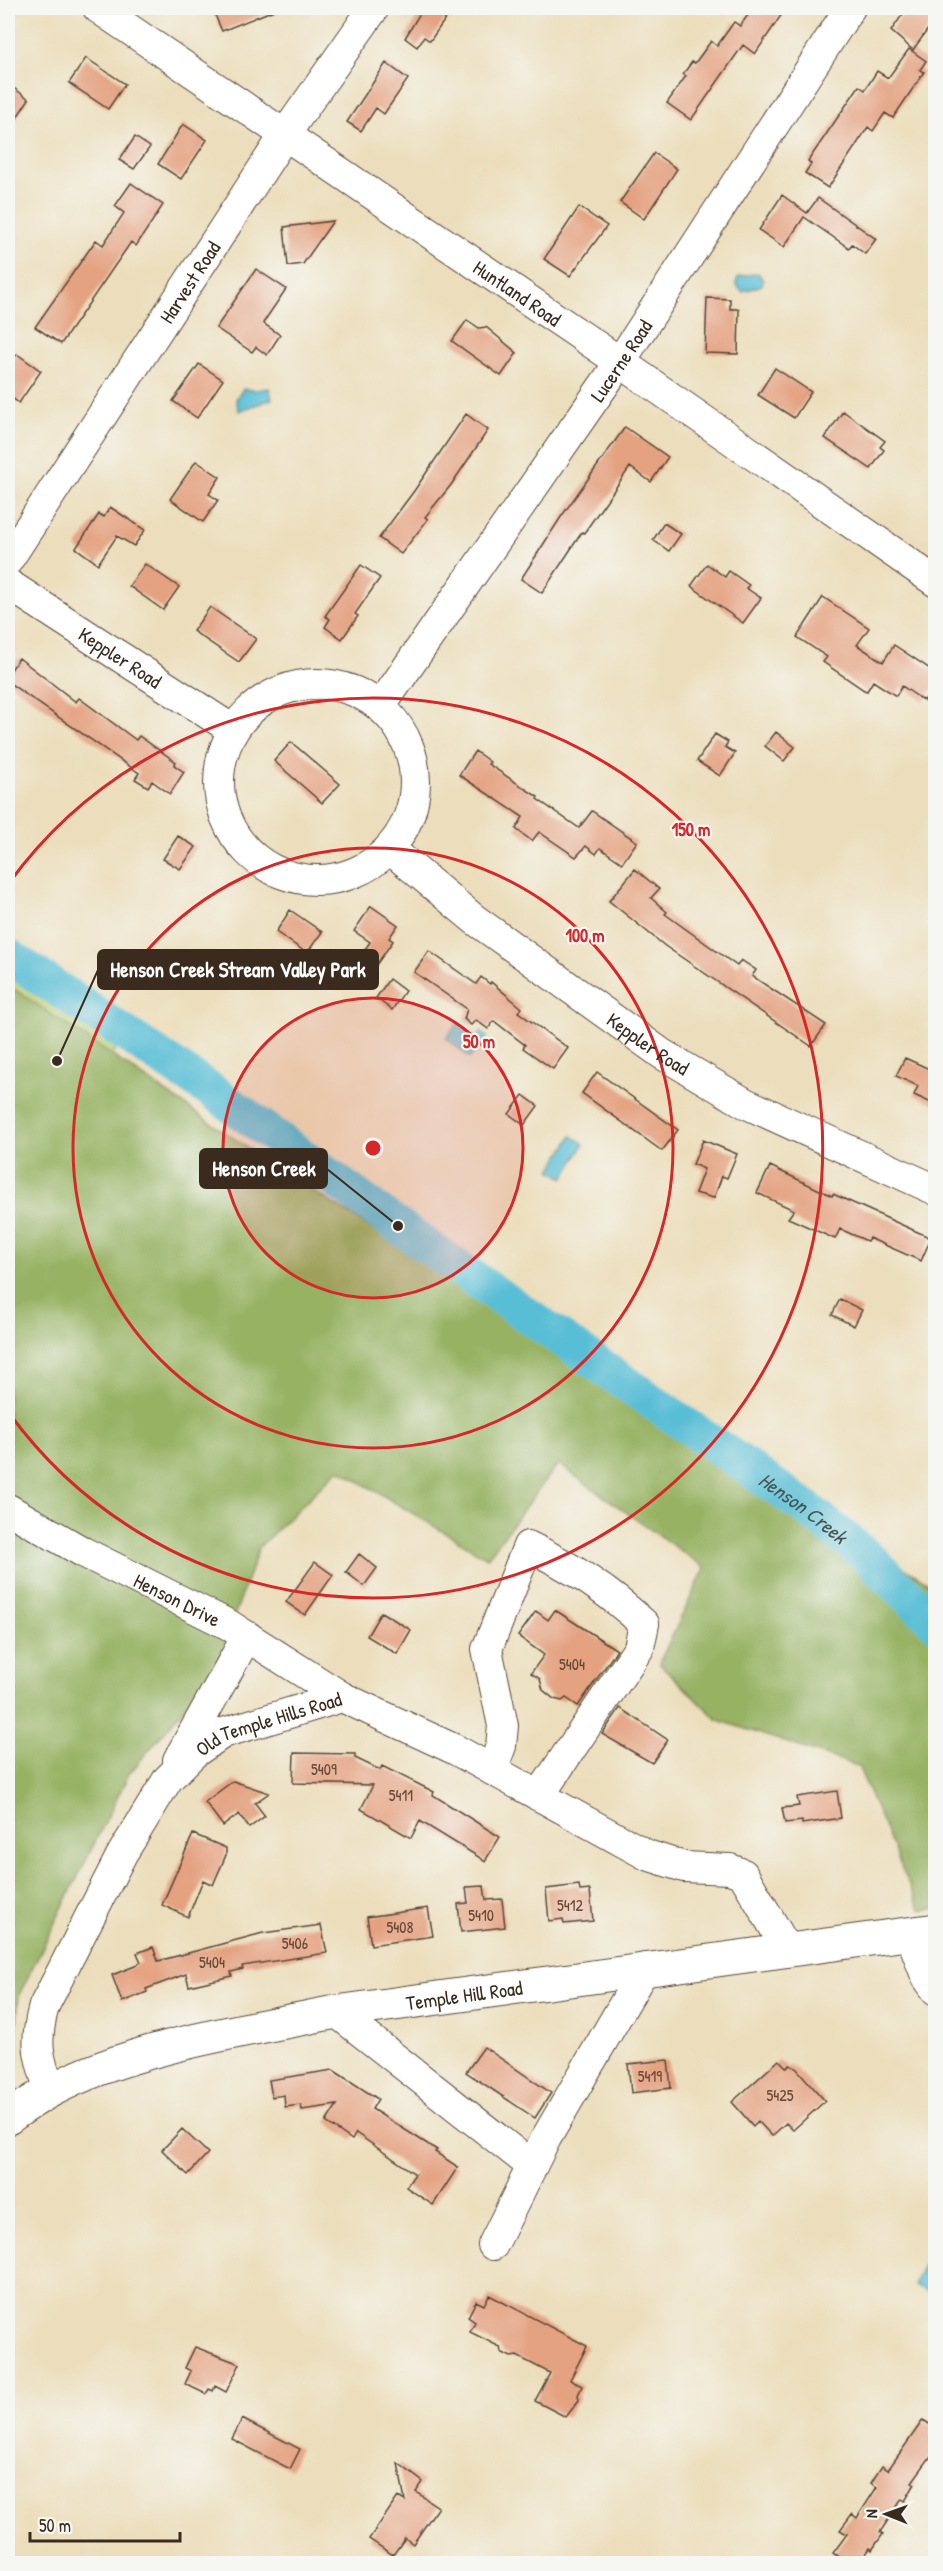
<svg xmlns="http://www.w3.org/2000/svg" width="943" height="2571" font-family="'Patrick Hand',sans-serif">
<style>
.green{fill:#bfcf71;stroke:#7d7c48;stroke-width:1.5}
.forest{fill:#97b263;stroke:#696e40;stroke-width:1.5}
.water{fill:#58bed5;stroke:#4a747a;stroke-width:1.5}
.lines{fill:none;stroke-linecap:round;stroke-linejoin:round}
.river{stroke:#58bed5;stroke-width:36}
.building{fill:#e4a281}
.minor-casing{stroke:#564536;stroke-width:32}
.major-casing{stroke:#564536;stroke-width:35}
.minor{stroke:#fff;stroke-width:30}
.major{stroke:#fff;stroke-width:33}
.ring{fill:none;stroke:#d62828;stroke-width:3}
.labels{text-anchor:middle;dominant-baseline:central;stroke-width:4.5;stroke-linejoin:round;paint-order:stroke}
.number-label{font-size:16px;fill:#654837}
.street-label{font-size:20px;fill:#3b2a1e;stroke:#f6f6f2}
.water-label{font-size:21px;font-style:italic;fill:#445655;stroke:#f6f6f2}
.centre{fill:#d62828;stroke:#f6f6f2;stroke-width:3}
.ring-label{font-size:18px;text-anchor:middle;font-weight:bold;fill:#d62828;stroke:#f6f6f2;stroke-width:4.5;stroke-linejoin:round;paint-order:stroke}
.leader{fill:none;stroke:#3b2a1e;stroke-width:2}
.callout-dot{fill:#3b2a1e;stroke:#f6f6f2;stroke-width:2}
.callout{fill:#3b2a1e;stroke:#3b2a1e;stroke-width:2}
.callout-label{font-size:21px;text-anchor:middle;font-weight:bold;fill:#fff}
</style>
<rect width="100%" height="100%" fill="#f6f6f2"/>
<filter id="ink" filterUnits="userSpaceOnUse"><feTurbulence type="fractalNoise" baseFrequency=".0167" numOctaves="2"/><feDisplacementMap in="SourceGraphic" scale="12" xChannelSelector="R" yChannelSelector="G"/><feConvolveMatrix kernelMatrix="1 2 1 2 8 2 1 2 1" color-interpolation-filters="sRGB"/></filter>
<filter id="wash" filterUnits="userSpaceOnUse"><feTurbulence type="fractalNoise" baseFrequency=".008" numOctaves="4" result="noise"/><feDisplacementMap in="SourceGraphic" scale="24" xChannelSelector="R" yChannelSelector="G"/><feGaussianBlur stdDeviation="1.35" result="paint"/><feColorMatrix in="noise" values="0 0 0 0 0 0 0 0 0 0 0 0 0 0 0 0 0 1.4 0 .05"/><feComposite in="paint" operator="in"/></filter>
<g filter="url(#wash)">
<rect width="100%" height="100%" fill="#ecdebc"/>
<!-- green -->
<path class="green" d="M8 937 131 1027 8 1205Z"/>
<!-- forest -->
<path class="forest" d="M8 985 291 1177 936 1588 935 1908 920 1910 858 1766 718 1720 659 1663 705 1568 558 1464 487 1558 339 1469 259 1547 214 1672 129 1774 19 1995 12 2081 8 2084Z"/>
<!-- water -->
<path class="water" d="M758 273 763 280 762 285 742 292 736 284 738 277Z
M269 388 272 399 239 411 236 399 243 389 256 390Z
M458 1023 476 1037 481 1032 487 1037 470 1058 446 1038Z
M572 1136 584 1144 564 1178 551 1170Z
M924 2264 935 2269V2295L914 2285Z"/>
<g class="lines">
<!-- river -->
<path class="river" id="s1" d="M8 956 219 1096 398 1226 805 1507 870 1559 936 1623"/>
</g>
<g id="blocks">
<!-- building -->
<path class="building" d="M212 8H279L222 31Z
M423 8H453L430 41 424 37 417 47 405 38Z
M753 8H773L782 14 755 54 743 45 691 120 667 103 686 76 683 74 692 62 695 63 711 41 717 46 734 22 740 26Z
M907 8H936V18L913 50 891 31Z
M909 49 926 61 920 70 924 72 893 118 885 113 873 131 868 127 828 188 805 173 811 164 808 161 859 86 865 90 877 71 888 78Z
M86 58 125 84 108 109 69 83Z
M386 63 408 79 384 114 376 108 361 131 347 122Z
M8 84 29 99 8 131Z
M183 124 207 140 181 179 158 164Z
M135 137 150 147 134 169 119 160Z
M654 153 677 169 644 219 620 202Z
M131 183 163 205 136 246 131 242 61 344 35 327 96 240 103 245 124 213 115 206Z
M782 195 807 213 818 198 876 239 865 254 852 244 849 248 804 217 784 247 759 230Z
M579 207 607 226 570 276 544 259Z
M333 221 303 264 288 266 284 227Z
M256 269 286 289 263 323 280 335 267 355 256 347 252 352 216 328Z
M707 298 730 299V309H739L738 354 705 353Z
M467 320 479 328 486 327 517 353 501 376 452 341Z
M17 354 41 371 19 403 8 395V367Z
M199 364 223 380 197 418 173 401Z
M775 368 811 392 794 418 758 395Z
M843 411 885 441 880 447 884 450 871 469 825 438Z
M466 414 488 430 451 485 425 517 428 519 401 554 379 538 414 491Z
M625 427 668 457 651 482 630 467 584 533 582 532 542 593 521 579 561 517Z
M196 461 220 477 209 494 218 500 203 522 170 499Z
M110 507 145 530 134 546 117 536 98 564 76 548 99 514 104 517Z
M664 523 681 534 669 551 653 540Z
M145 564 179 587 163 610 129 586Z
M707 564 725 577 729 571 749 585 746 588 761 598 743 623 691 586Z
M361 565 380 578 355 614 358 616 342 639 325 627 330 619 325 616Z
M823 597 869 628 857 645 883 662 894 645 936 673V684L924 701 902 686 896 696 873 681 867 691 864 690 823 662 827 657 797 637Z
M210 607 256 639 239 662 193 631Z
M19 658 76 702 79 698 136 740 139 736 176 762 174 765 184 772 170 794 152 781 148 787 135 779 139 773 8 682V674Z
M776 732 795 747 784 761 765 746Z
M715 734 728 742 725 747 735 753 720 776 697 761Z
M291 742 340 784 322 803 274 761Z
M475 751 490 762 488 764 538 797 537 799 579 828 592 811 637 842 622 863 600 848 596 854 586 846 576 857 539 832 532 841 516 829 523 817 459 775Z
M178 836 196 847 180 869 163 859Z
M635 869 659 889 651 898 667 912 665 914 737 966 741 960 756 970 752 976 826 1025 811 1046 665 946 609 901Z
M371 906 398 925 389 938 393 941 374 968 359 958 370 942 354 931Z
M290 910 322 932 307 953 276 932Z
M429 951 476 984 481 977 490 984 491 982 522 1008 518 1012 568 1048 553 1069 523 1048 525 1045 494 1021 488 1029 476 1020 471 1025 464 1019 467 1009 414 972Z
M389 979 405 991 392 1010 376 998Z
M905 1058 936 1072V1105L914 1095 918 1086 896 1076Z
M597 1072 678 1130 662 1151 582 1093Z
M523 1095 538 1106 524 1125 509 1114Z
M703 1140 737 1154 727 1178 722 1176 714 1198 695 1193 704 1169 693 1164Z
M770 1166 832 1196 833 1194 931 1238 921 1261 869 1238 867 1241 840 1229 835 1239 788 1218 794 1210 757 1193Z
M840 1299 862 1310 854 1326 832 1315Z
M359 1554 377 1568 364 1586 346 1572Z
M315 1562 333 1575 305 1615 286 1602Z
M555 1610 617 1650 578 1706 566 1698 562 1701 554 1699 543 1690 540 1679 531 1673 544 1655 518 1636 536 1611 548 1620Z
M381 1612 411 1630 397 1654 367 1636Z
M620 1708 668 1740 652 1763 602 1734Z
M294 1753 355 1754V1758L380 1770 382 1766 434 1792 433 1795 500 1837 485 1861 420 1821 411 1838 361 1809 373 1785 293 1783Z
M233 1781 269 1793 255 1803 265 1816 249 1828 239 1814 223 1826 205 1802Z
M837 1791 841 1818 802 1824V1821L785 1823 782 1808 799 1806 797 1797Z
M193 1834 226 1848V1855L213 1885 203 1880 188 1917 162 1905Z
M579 1885 580 1891 590 1890 593 1921 564 1924 563 1919 549 1921 546 1889Z
M484 1886 486 1900 502 1899 505 1927 461 1932 458 1904 468 1903 466 1887Z
M428 1908 433 1936 371 1945 367 1917Z
M321 1925 327 1953 242 1966 243 1969 231 1972 232 1976 189 1986 186 1974 146 1989 147 1992 122 2002 112 1975 135 1966 141 1962 137 1953 153 1947 158 1961 263 1933Z
M484 2047 551 2093 535 2118 466 2072Z
M668 2060 671 2088 631 2093 628 2064Z
M779 2060 787 2068 790 2065 796 2068 825 2101 793 2130 786 2123 772 2136 758 2121 753 2126 732 2102Z
M333 2070 378 2099 372 2109 437 2150 435 2152 458 2167 433 2205 406 2187 415 2174 356 2133 352 2140 326 2122 337 2105 302 2110 301 2105 285 2107 284 2095 272 2097 269 2080Z
M182 2129 208 2153 188 2175 162 2150Z
M489 2295 587 2346 570 2380 582 2386 578 2395 579 2400 566 2417 535 2401 550 2373 517 2356 511 2357 501 2352 500 2347 470 2332 475 2322 468 2317 476 2301 484 2305Z
M195 2347 240 2364 226 2392 215 2386 213 2391 209 2389 206 2394 185 2384 191 2371 185 2368Z
M242 2419 300 2449 290 2469 232 2439Z
M923 2420 936 2428V2449L912 2482 915 2484 905 2501 902 2499 880 2532 883 2534 872 2550 870 2548 859 2564H848L833 2553 847 2534 840 2530 852 2514 857 2518 877 2487 871 2483 882 2466 888 2470Z
M398 2463 423 2482 416 2492 438 2507 413 2544 405 2538 393 2555 369 2539 398 2497 405 2501Z"/>
</g>
</g>
<g filter="url(#ink)">
<use href="#blocks" fill-opacity="0" stroke="#564536" stroke-width="1.5"/>
<g class="lines">
<!-- minor casing -->
<g class="minor-casing">
<g id="minor">
<path id="s2" d="M98 8 620 362 936 582"/>
<path id="s3" d="M8 560 286 133 374 8"/>
<path id="s4" d="M8 584 233 730"/>
<circle cx="317" cy="782" r="98"/>
<path id="s5" d="M380 707 620 362 850 8"/>
<path id="s6" d="M391 850 474 919 662 1054 745 1103 936 1190"/>
<path id="s7" d="M8 1509 83 1552 229 1625 342 1697"/>
<path d="M178 1760 247 1636"/>
<path d="M492 1770 501 1746 503 1726 487 1649 528 1546C570 1566 610 1592 644 1624L639 1648 539 1796"/>
<path d="M910 1933 926 1976 936 1990"/>
<path d="M336 2012 532 2166"/>
<path id="s8" d="M50 2091C38 2056 34 2042 44 2006L122 1854 168 1779 194 1753 223 1733 342 1697 456 1750 647 1855 684 1867 730 1869 743 1874 787 1949"/>
<path d="M493 2245 546 2138 645 1968"/>
</g>
</g>
<!-- major casing -->
<g class="major-casing">
<g id="major">
<path id="s9" d="M8 2118C21 2109 35 2099 50 2091 131 2047 246 2030 336 2012L936 1930"/>
</g>
</g>
<!-- minor -->
<use href="#minor" class="minor"/>
<!-- major -->
<use href="#major" class="major"/>
</g>
</g>
<!-- distance rings -->
<circle cx="373" cy="1148" r="150" fill="#d62828" fill-opacity=".12"/>
<g class="ring">
<circle cx="373" cy="1148" r="150"/>
<circle cx="373" cy="1148" r="300"/>
<path d="M9 883A450 450 0 1 1 9 1413"/>
</g>
<g class="labels">
<!-- number labels -->
<g class="number-label">
<text x="572" y="1664">5404</text>
<text x="324" y="1769">5409</text>
<text x="401" y="1795">5411</text>
<text x="570" y="1905">5412</text>
<text x="481" y="1915">5410</text>
<text x="400" y="1927">5408</text>
<text x="295" y="1943">5406</text>
<text x="212" y="1962">5404</text>
<text x="650" y="2076">5419</text>
<text x="780" y="2095">5425</text>
</g>
<!-- street labels -->
<g class="street-label">
<text stroke="none"><textPath href="#s3" startOffset="332">Harvest Road</textPath></text>
<text stroke="none"><textPath href="#s2" startOffset="507">Huntland Road</textPath></text>
<text stroke="none"><textPath href="#s5" startOffset="422">Lucerne Road</textPath></text>
<text stroke="none"><textPath href="#s4" startOffset="134">Keppler Road</textPath></text>
<text stroke="none"><textPath href="#s6" startOffset="322">Keppler Road</textPath></text>
<text stroke="none"><textPath href="#s7" startOffset="192">Henson Drive</textPath></text>
<text stroke="none"><textPath href="#s8" startOffset="464">Old Temple Hills Road</textPath></text>
<text stroke="none"><textPath href="#s9" startOffset="477">Temple Hill Road</textPath></text>
</g>
<!-- water labels -->
<g class="water-label">
<text stroke="none"><textPath href="#s1" startOffset="968">Henson Creek</textPath></text>
</g>
</g>
<circle cx="373" cy="1148" r="9" class="centre"/>
<g class="ring-label">
<text x="691" y="836">150 m</text>
<text x="585" y="942">100 m</text>
<text x="479" y="1048">50 m</text>
</g>
<!-- callouts -->
<path class="leader" d="M57 1061L98 970M398 1226L327 1169"/>
<g class="callout-dot">
<circle cx="57" cy="1061" r="6"/>
<circle cx="398" cy="1226" r="6"/>
</g>
<g class="callout">
<rect x="98" y="950" width="280" height="39" rx="6"/>
<rect x="200" y="1149" width="127" height="39" rx="6"/>
</g>
<g class="callout-label">
<text x="238" y="977">Henson Creek Stream Valley Park</text>
<text x="264" y="1176">Henson Creek</text>
</g>
<!-- margin -->
<rect width="943" height="2571" fill="none" stroke="#f6f6f2" stroke-width="30"/>
<!-- north arrow -->
<g transform="translate(886 2514) rotate(271)" stroke="#f6f6f2" stroke-width="4.5" paint-order="stroke">
<path d="M0-4.5L10 22L0 15L-10 22Z" fill="#3b2a1e"/>
<text y="-9" font-size="16" font-weight="bold" text-anchor="middle" fill="#3b2a1e">N</text>
</g>
<!-- scale -->
<path d="M30 2532v9h150v-9" fill="none" stroke="#3b2a1e" stroke-width="3"/>
<text x="39" y="2532" font-size="18" fill="#3b2a1e" stroke="#f6f6f2" stroke-width="4.5" paint-order="stroke">50 m</text>
</svg>
